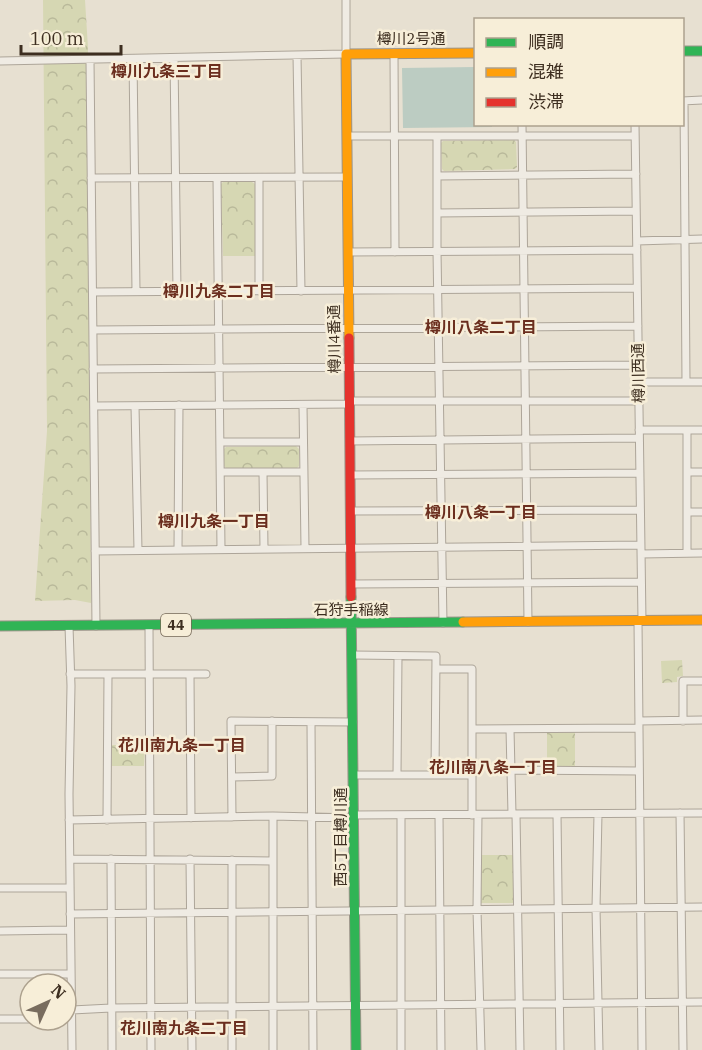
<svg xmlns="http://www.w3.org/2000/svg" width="702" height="1050" font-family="'IBM Plex Serif','Noto Sans JP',serif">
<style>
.forest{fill:url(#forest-crowns)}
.water{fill:#bcccc2}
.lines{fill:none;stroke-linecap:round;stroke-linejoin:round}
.street-casing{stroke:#ada599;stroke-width:9}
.fast-casing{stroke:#9c958a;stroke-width:11}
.slow-casing{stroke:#9c958a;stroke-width:11}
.jam-casing{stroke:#9c958a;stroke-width:11}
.street{stroke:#efebe3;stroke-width:7}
.fast{stroke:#30b455;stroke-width:9}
.slow{stroke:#ff9f0a;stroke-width:9}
.jam{stroke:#e5322d;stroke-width:9}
.labels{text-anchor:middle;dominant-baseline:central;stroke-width:5;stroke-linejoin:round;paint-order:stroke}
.shield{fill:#f7eed8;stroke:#756857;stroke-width:1.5}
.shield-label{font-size:14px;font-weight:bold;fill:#3d2e20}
.street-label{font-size:15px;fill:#3d2e20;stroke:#f7eed8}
.neighbourhood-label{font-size:16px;font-weight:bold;fill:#6b2e1e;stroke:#f7eed8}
</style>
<defs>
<pattern id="forest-crowns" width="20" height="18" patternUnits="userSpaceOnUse" patternTransform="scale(1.5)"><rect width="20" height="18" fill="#d6d7b3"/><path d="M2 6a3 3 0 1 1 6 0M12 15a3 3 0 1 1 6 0" fill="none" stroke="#b9b99a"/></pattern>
</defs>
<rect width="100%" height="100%" fill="#e7e0d1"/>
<!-- forest -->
<path class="forest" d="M43 0H85L88 48 91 603 75 600 35 601 47 431Z
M514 140 516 142 517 167 515 169 444 171 442 169 441 143 443 141Z
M223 182H252L255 184V256H223L221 184Z
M296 446 299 449V466L297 468H226L224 466V449L226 447Z
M682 660 683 676 677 677V682L662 683 661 661Z
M547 732H575V767L547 766Z
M112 745H145L144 766H112Z
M480 855H515V903H481Z"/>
<!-- water -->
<path class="water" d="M475 67 476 124 492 125V127L403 128 402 68Z"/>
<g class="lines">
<!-- street casing -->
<g class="street-casing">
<path id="street" d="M394 53 395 252
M297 55 301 291
M174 58 177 291
M133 59 136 291
M90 60 96 626
M0 61 346 54V0
M682 101 702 100
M684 101 686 382
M522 124 528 622
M635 124 642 621
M347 136H635
M437 136V251L443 623
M437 176 636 174
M91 178 347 177
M217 178 221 549
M437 213 636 211
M637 241 702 239
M348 252 637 250
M259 291V178
M93 292 637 288
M93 330 638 326
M93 369 638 365
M639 382H702
M350 401H639
M303 405 305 548
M94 406 350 404
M135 406 138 550
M639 430H702
M687 430V553
M350 441 639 438
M221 442H303
M221 472H304
M263 472 264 549
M687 472H702
M350 475 640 473
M351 511 640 510
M687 512H702
M178 550 179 405
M95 551 641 545
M641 554 702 553
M352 584 641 582
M638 621 642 1050
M149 625 151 1050
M69 626 71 686 69 794 72 1050
M353 655 436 656 435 775
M436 669H472V815
M70 674H206
M190 674 191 818
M639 721 702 720
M683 721V681H702
M311 722 313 1050
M472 729 639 728
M510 729 512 814
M511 770 639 771
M354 775H472
M397 775 398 656
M232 777 272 776V721
M680 813 683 1050
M516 814 520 1050
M557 814 560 1050
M598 814 596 908 599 1050
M354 815 702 813
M439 815 441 1050
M478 815 477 910 481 1050
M232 817 231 721 353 722
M69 820 273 816
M107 820 108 675
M70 859 272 861
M111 859 112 1050
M190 859 192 1050
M0 888H70
M70 914 702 907
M0 931 70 930
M0 974H71
M72 1010 111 1008 702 1002
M0 1019H30
M232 1050V860
M273 1050V816L354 818
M401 1050V815"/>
</g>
<!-- fast casing -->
<g class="fast-casing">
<path id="fast" d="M682 51H702
M351 597 356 1050
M0 626 463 622"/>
</g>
<!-- slow casing -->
<g class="slow-casing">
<path id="slow" d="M349 338 346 54 476 53
M463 622 702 620"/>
</g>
<!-- jam casing -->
<g class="jam-casing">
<path id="jam" d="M349 338 351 597"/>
</g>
<!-- street -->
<use href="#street" class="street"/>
<!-- fast -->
<use href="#fast" class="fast"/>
<!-- slow -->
<use href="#slow" class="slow"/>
<!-- jam -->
<use href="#jam" class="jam"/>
</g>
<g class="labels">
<!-- shield labels -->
<rect class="shield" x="161" y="614" width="30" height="22" rx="4.5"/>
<g class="shield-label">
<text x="176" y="625">44</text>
</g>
<!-- street labels -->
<g class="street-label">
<text x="411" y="38">樽川2号通</text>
<text transform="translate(334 339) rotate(-91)">樽川4番通</text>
<text transform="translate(638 373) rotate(-91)">樽川西通</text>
<text x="351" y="609">石狩手稲線</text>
<text transform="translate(340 837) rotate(-90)">西5丁目樽川通</text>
</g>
<!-- neighbourhood labels -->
<g class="neighbourhood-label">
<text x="167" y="71">樽川九条三丁目</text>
<text x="219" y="291">樽川九条二丁目</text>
<text x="481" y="327">樽川八条二丁目</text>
<text x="481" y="512">樽川八条一丁目</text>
<text x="214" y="521">樽川九条一丁目</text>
<text x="182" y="745">花川南九条一丁目</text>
<text x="493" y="767">花川南八条一丁目</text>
<text x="184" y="1028">花川南九条二丁目</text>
</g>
</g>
<!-- legend -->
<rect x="474" y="18" width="210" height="108" fill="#f7eed8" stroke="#ada18e" stroke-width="1.5"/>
<rect x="486" y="38" width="30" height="9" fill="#30b455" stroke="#ada18e" stroke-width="1.5"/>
<text x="528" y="48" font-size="18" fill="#3d2e20">順調</text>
<rect x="486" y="68" width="30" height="9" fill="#ff9f0a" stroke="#ada18e" stroke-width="1.5"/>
<text x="528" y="78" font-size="18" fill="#3d2e20">混雑</text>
<rect x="486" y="98" width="30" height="9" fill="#e5322d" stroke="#ada18e" stroke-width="1.5"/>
<text x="528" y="108" font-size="18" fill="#3d2e20">渋滞</text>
<!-- north arrow -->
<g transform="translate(48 1002) rotate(45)"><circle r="28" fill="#f7eed8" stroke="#ada18e" stroke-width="1.5"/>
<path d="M0-4.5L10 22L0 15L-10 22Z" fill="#786c5e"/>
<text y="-9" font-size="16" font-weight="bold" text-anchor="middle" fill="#3d2e20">N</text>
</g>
<!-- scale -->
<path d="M21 45v9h100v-9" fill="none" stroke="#3d2e20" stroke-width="3"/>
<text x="30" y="45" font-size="18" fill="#3d2e20" stroke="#f7eed8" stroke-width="4.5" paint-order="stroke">100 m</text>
</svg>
